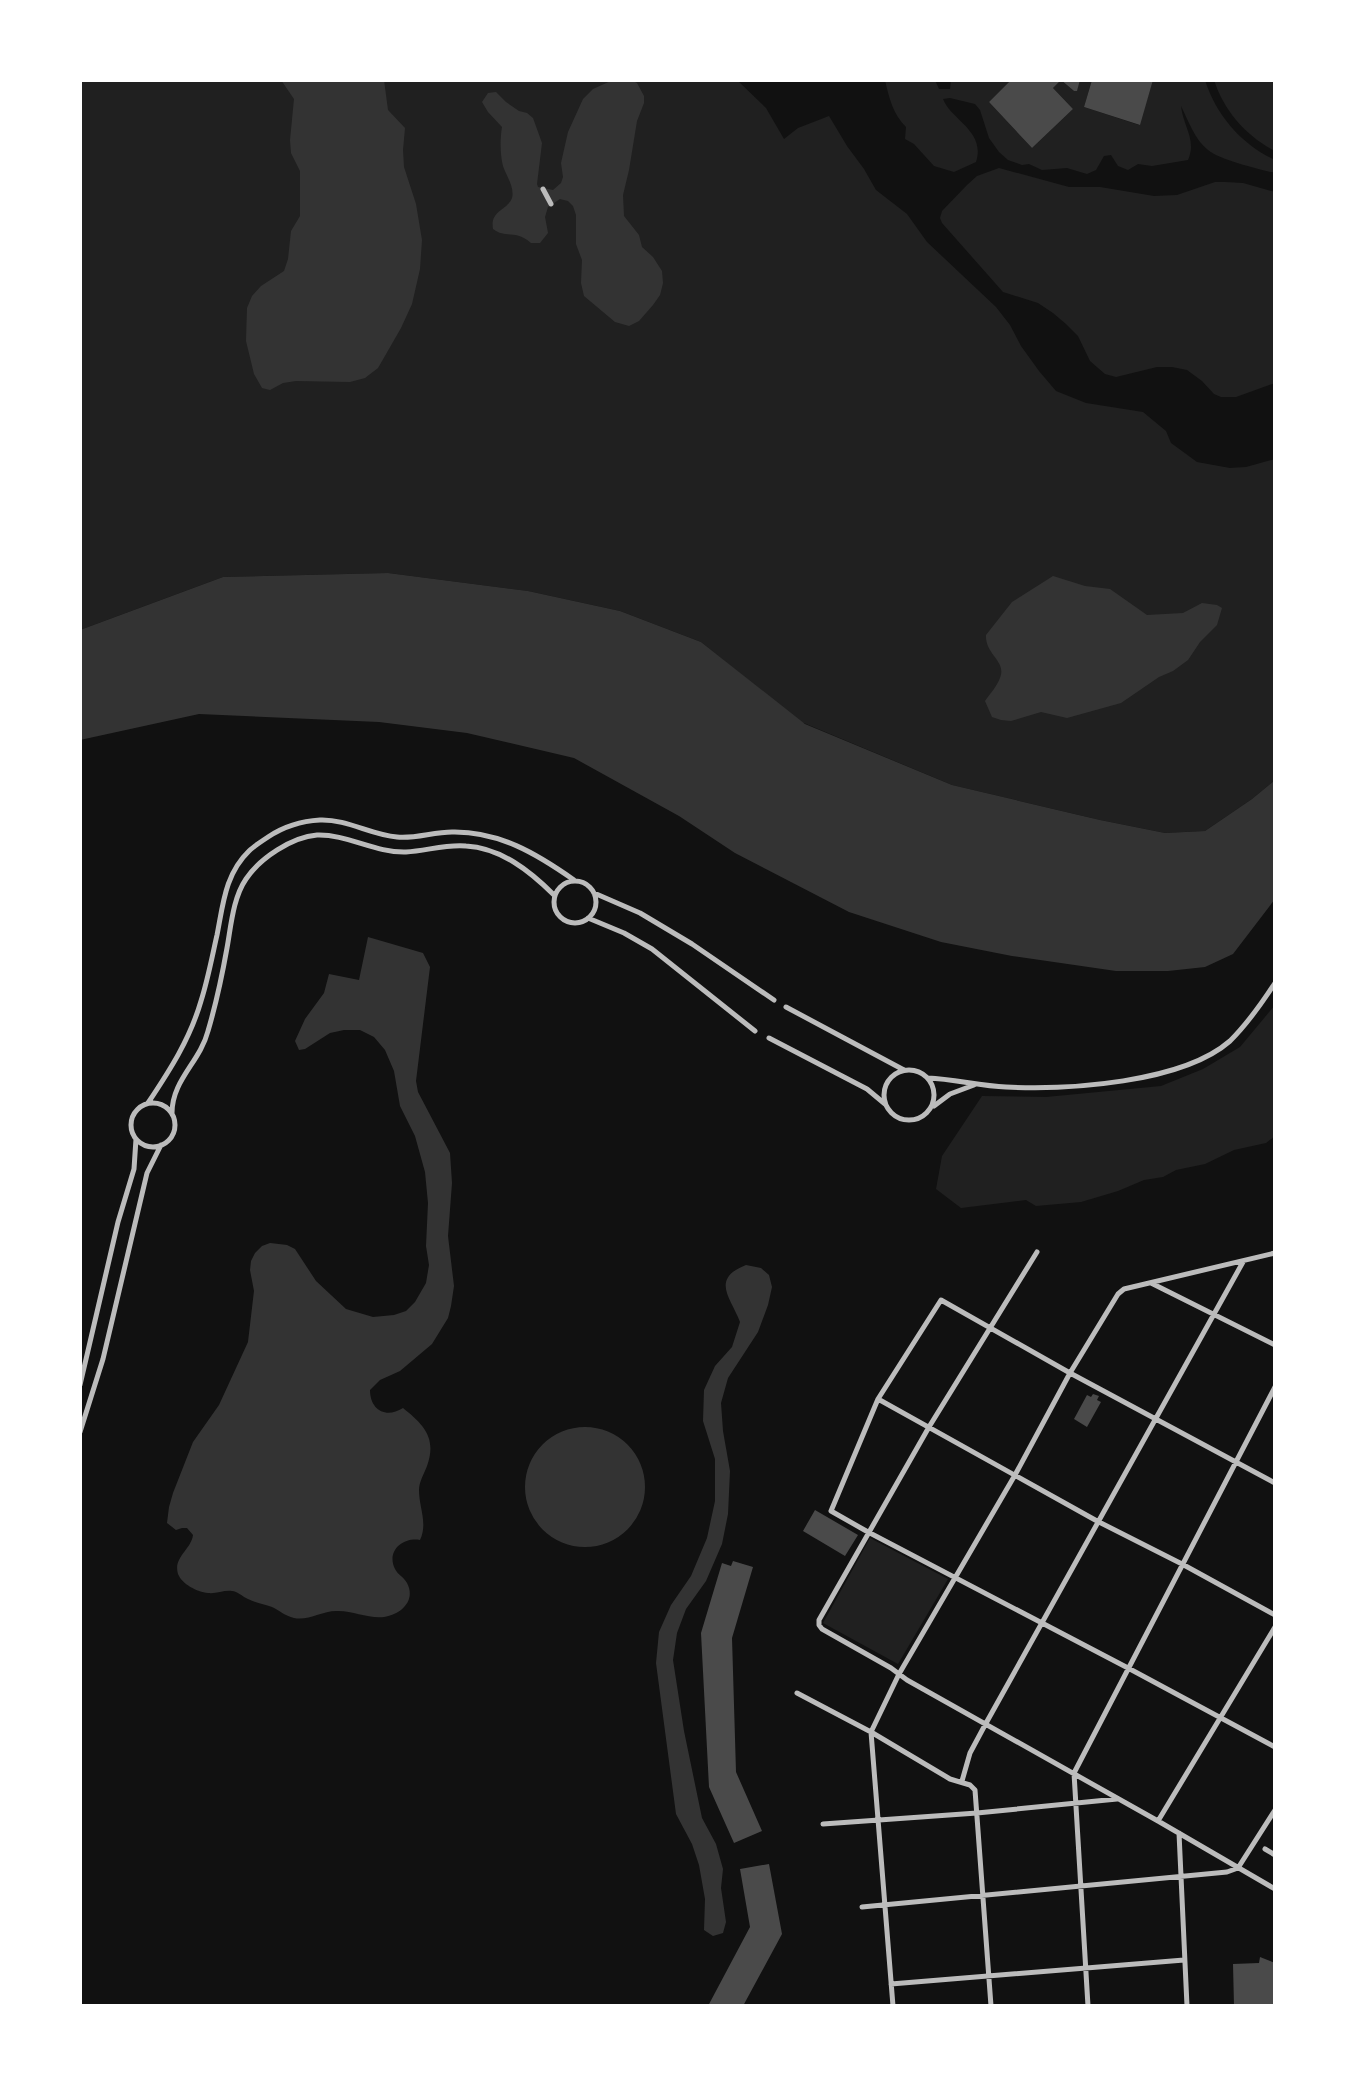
<svg xmlns="http://www.w3.org/2000/svg" width="1355" height="2086" font-family="Helvetica,sans-serif">
<style>
.green{fill:#202020}
.water{fill:#333}
.building{fill:#4a4a4a}
.lines{fill:none;stroke-linecap:round;stroke-linejoin:round}
.minor{stroke:#bcbcbc;stroke-width:5}
</style>
<rect width="100%" height="100%" fill="#111"/>
<!-- green -->
<path class="green" d="M80 80H737L766 108 784 139 798 128 829 116 847 146 864 169 876 190 907 214 927 242 996 307 1010 325 1021 346 1039 371 1056 391 1086 403 1143 412 1166 431 1171 443 1197 462 1230 468 1246 467 1275 459V780L1252 799 1205 831 1165 833 1100 820 952 785 799 721 701 642 620 611 528 591 388 573 223 577 80 630Z
M885 80H935L939 89H950L951 80H1011L989 102 1032 148 1073 109 1053 88 1061 80 1074 91 1077 90 1080 80H1092L1084 107 1139 125 1153 80H1205C1216 115 1242 145 1275 160V173C1258 169 1220 160 1208 150 1195 140 1188 120 1181 106 1183 126 1197 140 1188 160L1152 166 1138 164 1128 170 1118 166 1111 155 1104 156 1096 170 1087 174 1067 168 1042 170 1029 164 1022 165 1008 160 999 152 989 138 980 110 975 104 950 98 943 99C951 120 986 131 976 162L954 172 934 166 914 144 905 139 906 127C893 114 889 98 885 80Z
M1214 80H1275V151C1246 136 1224 111 1214 80Z
M999 168 1069 187H1100L1154 196 1177 195 1215 182H1225L1243 183 1275 192V383L1236 397H1221L1214 394 1202 381 1187 370 1172 367H1157L1116 377 1105 374 1090 361 1078 336 1066 324 1053 313 1038 303 1003 292 942 223 940 218 942 211 967 185 977 176Z
M1275 1005V1136L1266 1143 1234 1150 1205 1164 1176 1170 1163 1177 1144 1180 1118 1191 1081 1202 1036 1206 1026 1200 961 1208 936 1189 942 1156 982 1096 1046 1097 1161 1086 1203 1069 1240 1047Z
M870 1538 948 1579 898 1664 823 1623Z"/>
<!-- water -->
<path class="water" d="M281 80H384L388 110 405 128 403 150 404 167 416 204 422 240 420 269 412 304 401 328 378 368 365 378 350 382 296 381 283 383 270 390 262 388 254 374 246 341 247 308 252 296 261 286 284 271 288 259 291 231 300 216V171L291 153 290 140 294 99Z
M613 80H631L637 83 644 96V103L637 121 629 170 623 195 624 216 639 235 642 247 653 257 662 271 663 283 660 295 653 305 639 321 629 326 615 322 584 296 581 283 582 260 576 244V215L573 206 568 201 560 199 548 207 545 217 548 233 540 243H531C515 229 506 239 493 229 490 210 507 211 512 198 515 188 506 175 503 166 500 154 500 139 502 127L488 112 482 102 488 93 496 92 506 102 519 111 527 113 533 118 542 143 537 184 538 187 553 190 561 183 563 177 561 163 568 132 583 99 593 89Z
M388 573 528 591 620 611 701 642 805 724 952 785 1100 820 1165 833 1205 831 1252 799 1275 780V899L1233 954 1205 967 1168 971H1116L1012 956 941 942 849 912 735 853 679 816 574 758 467 733 379 722 199 714 80 740V630L223 577Z
M1053 576 1085 586 1110 589 1147 615 1183 613 1202 603 1217 605 1222 608 1217 625 1200 642 1188 660 1173 671 1159 677 1121 703 1067 718 1041 712 1011 721 1001 720 992 717 985 701C990 694 997 686 1000 678 1007 661 985 655 986 635L1012 602Z
M368 937 423 953 430 967 416 1081 418 1092 450 1153 452 1183 448 1236 454 1286 451 1306 448 1318 432 1344 400 1371 380 1380 370 1390C370 1410 386 1419 403 1408 424 1425 437 1438 427 1466 424 1474 419 1482 419 1490 419 1508 428 1523 420 1540 403 1537 386 1551 395 1569 398 1575 404 1577 407 1583 416 1600 402 1614 384 1617 368 1619 352 1610 336 1611 322 1611 308 1621 294 1618 285 1616 279 1610 272 1607 264 1604 256 1603 248 1599 243 1597 237 1591 232 1591 224 1590 216 1594 208 1593 197 1592 182 1584 178 1574 173 1557 191 1550 193 1535L187 1528H182L176 1530 167 1523 169 1507 173 1493 193 1442 219 1405 248 1342 254 1291 250 1270 251 1261 255 1253 262 1246 270 1243 287 1245 295 1249 316 1281 346 1309 373 1317 394 1315 406 1311 415 1302 426 1283 429 1265 426 1246 428 1203 425 1172 415 1136 400 1106 394 1071 385 1050 374 1037 360 1030H344L330 1033 305 1049 299 1050 295 1041 305 1019 324 993 329 974 359 980Z
M746 1265 761 1268 769 1275 772 1287 768 1305 758 1332 728 1378 721 1403 723 1431 730 1471 728 1514 722 1544 706 1581 686 1609 677 1633 673 1660 684 1731 702 1818 716 1844 723 1869 721 1888 726 1922 723 1933 713 1936 704 1930 705 1899 699 1865 692 1844 676 1814 656 1663 659 1632 671 1605 691 1576 707 1538 715 1501V1459L703 1421 704 1390 715 1366 732 1347 740 1322C731 1298 710 1279 746 1265Z
M525 1487a60 60 0 1 1 120 0a60 60 0 1 1-120 0Z"/>
<!-- building -->
<path class="building" d="M1011 80H1046L1048 82 1051 80H1080L1077 91H1074L1061 80 1053 88 1073 109 1032 148 989 102Z
M1092 80H1153L1140 125 1084 107Z
M1093 1394 1099 1396 1097 1400 1101 1402 1087 1427 1074 1419 1087 1395 1091 1397Z
M815 1510 858 1535 845 1556 803 1531Z
M733 1561 753 1567 732 1638 736 1772 762 1831 734 1843 709 1787 701 1633 722 1563 731 1566Z
M769 1864 782 1934 743 2006H708L750 1927 740 1869Z
M1260 1957 1275 1963V2006H1234L1233 1964 1259 1963Z"/>
<g class="lines">
<!-- minor -->
<path class="minor" d="M543 189 551 204
M554 902a21 21 0 1 1 42 0a21 21 0 1 1-42 0Z
M594 893 640 913 692 944 774 1000
M588 918 624 933 652 949 755 1031
M786 1007 904 1070
M769 1038 867 1089 885 1104
M884 1095a25 25 0 1 1 50 0a25 25 0 1 1-50 0Z
M928 1078C954 1079 980 1086 1006 1087 1068 1090 1182 1083 1230 1041 1247 1024 1262 1003 1275 983
M131 1125a22 22 0 1 1 44 0a22 22 0 1 1-44 0Z
M148 1103C170 1070 190 1039 201 1001 208 979 212 957 217 935 223 905 225 874 249 851 254 846 262 841 268 837 283 827 302 821 320 820 347 819 371 835 397 837 415 839 433 832 452 832 499 831 537 854 574 880
M934 1106 950 1094 974 1085
M172 1113C172 1080 200 1062 208 1031 216 1004 222 976 227 948 231 926 233 898 246 879 260 858 292 837 317 835 347 834 375 853 406 852 426 851 446 844 466 846 501 848 530 871 554 895
M1037 1252 929 1427 819 1620V1625L822 1629 891 1668 907 1680 1158 1821 1275 1889
M1151 1283 1275 1345
M80 1385 118 1222 134 1169 136 1139
M878 1399 1097 1521 1182 1564 1275 1615
M80 1432 103 1359 147 1173 161 1145
M1275 1483 1070 1373 941 1300 878 1399 831 1511 868 1532 1128 1668 1275 1747
M797 1693 871 1732 950 1779 970 1785 975 1790 991 2006
M962 1781 970 1753 985 1725 1243 1262
M1158 1821 1275 1627
M823 1824 977 1813 1117 1799
M1179 1833 1187 2006
M1265 1849 1275 1855
M862 1907 1227 1872 1238 1868 1275 1810
M891 1984 1184 1960
M893 2006 871 1732 899 1674 1015 1475 1070 1373 1118 1294 1124 1289 1275 1253
M1088 2006 1074 1773 1275 1387"/>
</g>
<!-- border -->
<rect width="1355" height="2086" fill="none" stroke="#ffffff" stroke-width="164"/>
</svg>
